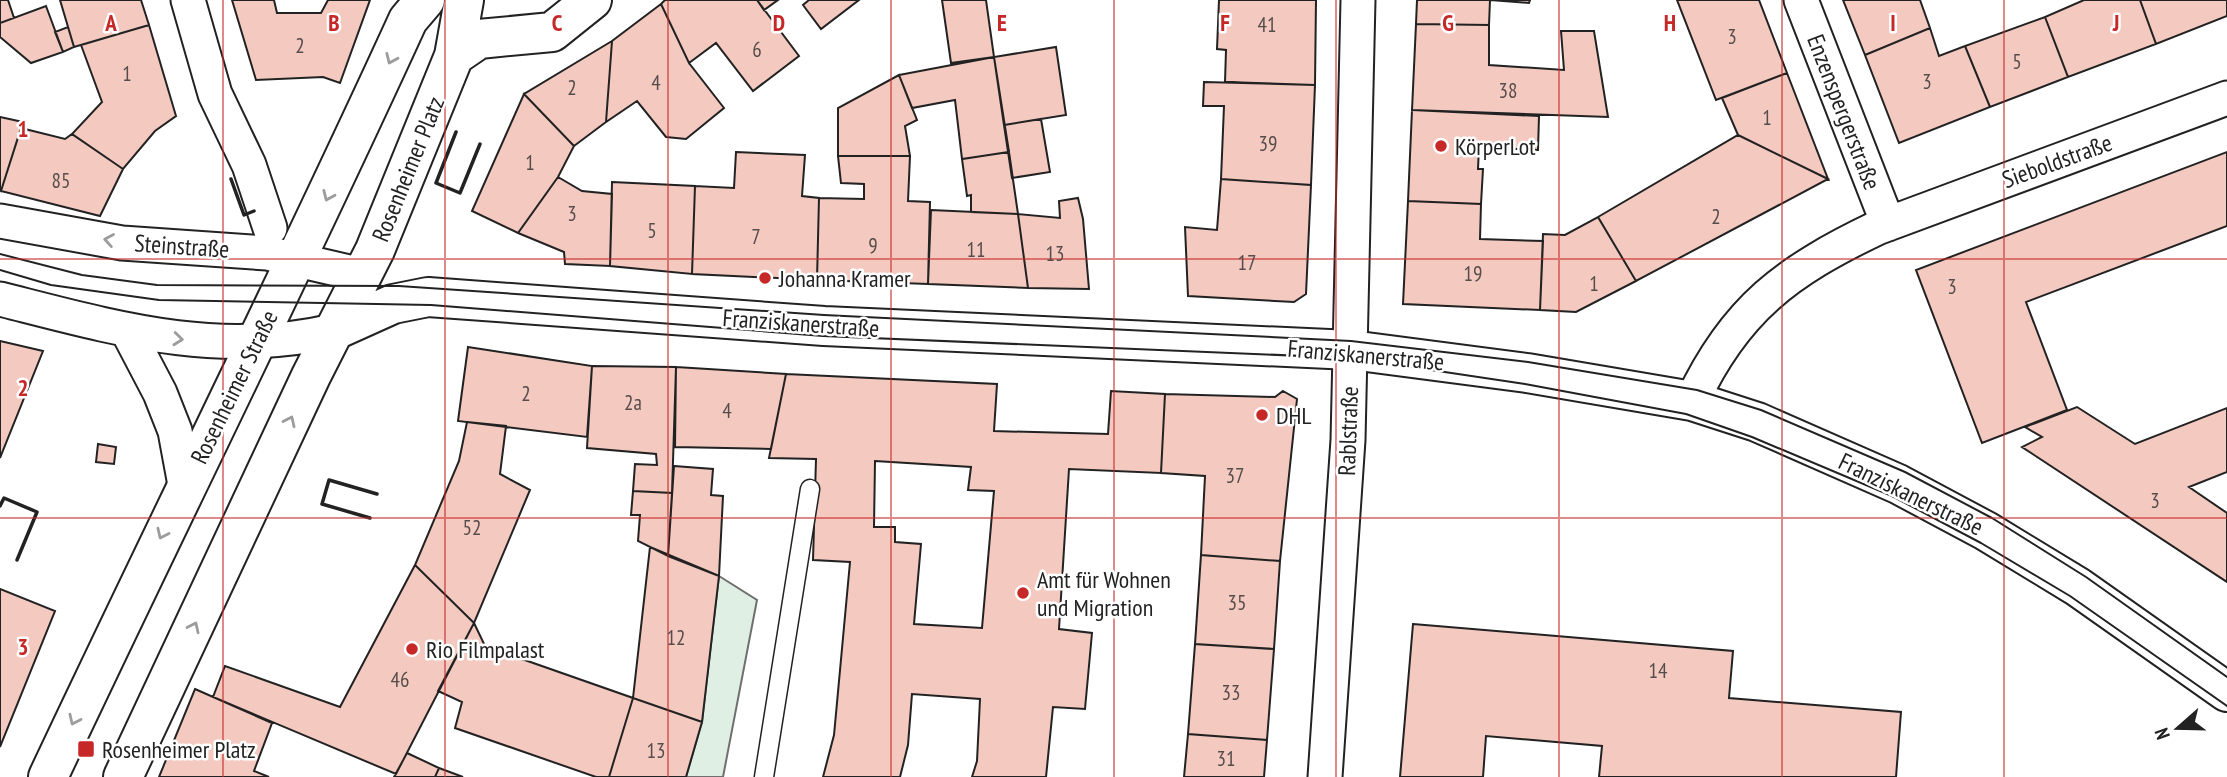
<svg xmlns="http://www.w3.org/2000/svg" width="2227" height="777" font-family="'PT Sans Narrow',sans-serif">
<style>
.green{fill:#e0efe3;stroke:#6f6f6f;stroke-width:2}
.building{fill:#f3c9c0;stroke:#222;stroke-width:2;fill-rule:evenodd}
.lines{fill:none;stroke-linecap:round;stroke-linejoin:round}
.lane-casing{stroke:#222;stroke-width:21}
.street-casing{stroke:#222;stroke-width:37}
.secondary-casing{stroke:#222;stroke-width:42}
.lane{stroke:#fff;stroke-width:18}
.street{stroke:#fff;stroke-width:33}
.secondary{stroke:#fff;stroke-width:38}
.tram{stroke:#222;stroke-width:2}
.wall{stroke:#222;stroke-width:3.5}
.oneway{stroke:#9c9c9c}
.grid{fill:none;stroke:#c62828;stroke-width:2;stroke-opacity:0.55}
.poi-dot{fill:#c62828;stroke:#fff;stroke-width:2.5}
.labels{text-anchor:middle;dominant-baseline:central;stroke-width:5;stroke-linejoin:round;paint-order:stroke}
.number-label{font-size:21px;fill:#564c4a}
.street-label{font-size:24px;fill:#222;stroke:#fff}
.poi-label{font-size:24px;fill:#222;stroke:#fff;text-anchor:start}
.grid-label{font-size:23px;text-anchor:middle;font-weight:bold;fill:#c62828;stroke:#fff;stroke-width:5;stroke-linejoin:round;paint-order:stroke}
</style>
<rect width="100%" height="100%" fill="#fff"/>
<!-- green -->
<path class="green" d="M719 576 757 600 723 777H686L702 722Z"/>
<!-- building -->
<path class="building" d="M0 0H8L14 18 0 23Z
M60 0H141L149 25 74 47Z
M232 0H274L277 13H321L328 0H370L340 83 323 77 256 80Z
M665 0H757L799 56 753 91 716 43 689 63 661 4Z
M757 0H778L764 10Z
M809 0H859L821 29 803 5Z
M942 0H986L994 57 951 63Z
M1219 0H1316L1315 85 1225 82 1226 50 1217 49Z
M1417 0H1530L1529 3 1490 0 1489 25 1416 24Z
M1677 0H1759L1787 73 1716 100Z
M1843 0H1920L1930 28 1865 55Z
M2084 0H2140L2156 44 2068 77 2045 17Z
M2140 0H2227V16L2156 44Z
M661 4 689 63 724 108 686 139 666 137 637 101 606 122 612 41Z
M46 6 63 52 31 63 0 37V23Z
M2045 17 2068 77 1990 107 1965 46Z
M1416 24 1489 25V65L1564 70 1561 31H1594L1608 117 1412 110Z
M149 25 176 116 155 131 123 169 72 134 102 102 81 45Z
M68 27 74 47 63 52 55 32Z
M1930 28 1939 56 1965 46 1990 107 1899 143 1865 55Z
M612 41 606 122 574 146 524 94Z
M1056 47 1066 115 1004 125 994 57Z
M994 57 1009 152 962 159 955 100 912 108 899 75Z
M1787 73 1828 179 1738 135 1722 98Z
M899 75 917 120 905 126 910 156H838V108Z
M1204 82 1315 85 1311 185 1221 179 1224 106H1203Z
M524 94 574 146 558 177 518 233 472 211Z
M1412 110 1539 116 1538 150 1479 147 1478 169H1483L1481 204 1408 201Z
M0 117 23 122 1 191 0 190Z
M1041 119 1050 172 1012 178 1004 125Z
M21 128 65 139 72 134 123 169 100 216 1 191Z
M1738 135 1828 179 1636 281 1598 217Z
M736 152 805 155 802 196 819 198 817 280 692 274 695 186 734 188Z
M1009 152 1018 214 971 212V195L967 196 962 159Z
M2227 152V226L2026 302 2067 410 1982 443 1916 270Z
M838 156H910L908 201 930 202 928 284 817 280 819 198 864 199V184L841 183Z
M558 177 582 191 612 194 610 266 565 264 564 252 518 233Z
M1221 179 1311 185 1306 294 1294 302 1188 296 1185 227 1217 230Z
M612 182 695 186 692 274 610 266Z
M1078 198 1083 219 1089 289 1028 288 1018 214 1060 218 1059 201Z
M1408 201 1481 204 1480 239 1543 241 1540 310 1403 304Z
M931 210 1018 214 1028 288 928 284Z
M1598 217 1636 281 1576 312 1540 310 1543 234 1565 235Z
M0 341 43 351 0 458Z
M468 347 592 366 587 437 458 421Z
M592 366 676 367 672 493 633 491 635 464 657 465 656 454 587 448Z
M676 367 786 374 771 449 675 447Z
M786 374 997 384 994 431 1108 434 1111 391 1165 394 1161 473 1069 469 1059 629 1092 633 1085 709 1053 707 1046 777H972L977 761 980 699 912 694 908 745 900 777H823L834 735 850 562 813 560 816 459 769 458ZM875 461 971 467 968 490 994 491 982 628 914 624 921 544 895 542V527H874Z
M1283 391 1297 399 1280 561 1201 555 1205 476 1161 473 1165 394 1275 397Z
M2077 407 2135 444 2227 408V472L2189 487 2227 513V582L2022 447 2042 437 2025 427Z
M467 422 506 426 500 474 530 490 474 623 415 565 459 461Z
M98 444 116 447 114 464 96 462Z
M674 466 713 469 711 495 723 496 719 576 668 556Z
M633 491 672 493 668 556 638 541 640 515H631Z
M650 547 719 576 702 722 633 698Z
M1201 555 1280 561 1274 649 1195 644Z
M415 565 474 623 396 774 213 697 225 666 340 707Z
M0 589 55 611 0 747Z
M474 623 485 646 633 698 609 777H596L455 728 462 702 438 691Z
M1413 624 1733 651 1729 698 1901 712 1896 777H1599L1602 746 1486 736 1483 777H1400Z
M1195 644 1274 649 1267 740 1188 734Z
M195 689 272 723 254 771 269 777H159Z
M633 698 702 722 686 777H609Z
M1188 734 1267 740 1264 777H1184Z
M407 753 439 768 435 777H394Z
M439 768 463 777H435Z"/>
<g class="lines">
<!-- lane casing -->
<g class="lane-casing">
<path id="lane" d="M764 777 810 489"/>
</g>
<!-- street casing -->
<g class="street-casing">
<path id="street" d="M188 0 215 94 249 165 270 228
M1801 0 1888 224
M0 221 122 243 267 253 362 275
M0 299C115 328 214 358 333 331
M128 332 160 393 175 431 185 485
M1692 401C1735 309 1787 271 1877 228L2227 98
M1325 777 1348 440 1358 0"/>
</g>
<!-- secondary casing -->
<g class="secondary-casing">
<path id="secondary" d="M454 56 479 39 552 32 592 0
M333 331 393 304 428 297 824 326 1351 350 1527 373 1692 401 1757 422 1898 484 1986 531 2078 587 2227 692
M48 777C167 524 292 274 408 20L425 0
M123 777 311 376 375 250 454 56 464 0"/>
</g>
<!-- lane -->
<use href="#lane" class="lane"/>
<!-- street -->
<use href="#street" class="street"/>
<!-- secondary -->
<use href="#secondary" class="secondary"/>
<!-- tram -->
<path class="tram" d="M0 254 82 275 157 285 399 286 824 315 1351 341 1528 362 1697 390 1761 410 1905 472 1992 518 2086 577 2227 677
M0 270 51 285 159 300 431 305 823 336 1351 358 1525 384 1686 414 1752 437 1892 496 1981 543 2070 596 2227 706"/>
<!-- wall -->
<path class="wall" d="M456 132 436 183 460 193 480 144
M231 179 244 215 254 211
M0 506 4 498 37 512 17 560
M370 518 322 504 329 480 377 494"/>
</g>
<!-- one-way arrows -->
<defs><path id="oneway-chevron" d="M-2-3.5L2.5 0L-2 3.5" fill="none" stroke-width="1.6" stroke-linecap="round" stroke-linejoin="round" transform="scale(1.75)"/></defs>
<g class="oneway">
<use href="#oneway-chevron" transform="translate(391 59) rotate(114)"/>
<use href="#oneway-chevron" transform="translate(328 196) rotate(114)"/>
<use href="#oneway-chevron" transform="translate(109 240) rotate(-170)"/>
<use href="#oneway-chevron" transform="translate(178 339) rotate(6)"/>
<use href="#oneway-chevron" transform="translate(290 421) rotate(-65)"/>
<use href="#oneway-chevron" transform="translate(162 534) rotate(115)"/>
<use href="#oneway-chevron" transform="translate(194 627) rotate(-65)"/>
<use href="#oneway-chevron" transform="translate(74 720) rotate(115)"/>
</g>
<!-- grid -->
<path class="grid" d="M223 0V777M445 0V777M668 0V777M891 0V777M1114 0V777M1336 0V777M1559 0V777M1782 0V777M2004 0V777M0 259H2227M0 518H2227"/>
<!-- markers -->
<g class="poi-dot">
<circle cx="1441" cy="146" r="7"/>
<circle cx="765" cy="278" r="7"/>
<circle cx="1262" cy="415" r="7"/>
<circle cx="1023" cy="593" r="7"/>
<circle cx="412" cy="649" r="7"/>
<rect x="77" y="740" width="18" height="18" rx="3.5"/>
</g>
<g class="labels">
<!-- number labels -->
<g class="number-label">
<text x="1267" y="24">41</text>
<text x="1732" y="36">3</text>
<text x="300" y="45">2</text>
<text x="757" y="49">6</text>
<text x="2017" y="61">5</text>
<text x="127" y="73">1</text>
<text x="1927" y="81">3</text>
<text x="656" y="82">4</text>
<text x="572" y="87">2</text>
<text x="1508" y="90">38</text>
<text x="1767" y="117">1</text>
<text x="1268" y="143">39</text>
<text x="530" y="162">1</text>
<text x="61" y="180">85</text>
<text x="572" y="213">3</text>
<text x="1716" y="216">2</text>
<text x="652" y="230">5</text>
<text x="756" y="236">7</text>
<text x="873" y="245">9</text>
<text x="976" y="249">11</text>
<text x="1055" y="253">13</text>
<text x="1247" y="262">17</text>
<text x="1473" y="273">19</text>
<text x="1594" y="283">1</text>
<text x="1952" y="286">3</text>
<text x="526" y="393">2</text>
<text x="633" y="402">2a</text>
<text x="727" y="410">4</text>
<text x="1235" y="475">37</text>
<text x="2155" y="500">3</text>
<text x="472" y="527">52</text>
<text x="1237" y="602">35</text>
<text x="676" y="637">12</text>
<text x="1658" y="670">14</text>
<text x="400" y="679">46</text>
<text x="1231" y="692">33</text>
<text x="656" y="750">13</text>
<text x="1226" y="758">31</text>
</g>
<!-- street labels -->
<g class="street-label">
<text transform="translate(1844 112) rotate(69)">Enzenspergerstraße</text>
<text transform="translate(2057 161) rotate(-20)">Sieboldstraße</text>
<text transform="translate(408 169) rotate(-68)">Rosenheimer Platz</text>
<text transform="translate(182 246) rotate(4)">Steinstraße</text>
<text transform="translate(801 323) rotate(4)">Franziskanerstraße</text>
<text transform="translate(1366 355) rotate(5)">Franziskanerstraße</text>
<text transform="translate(234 387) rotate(-64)">Rosenheimer Straße</text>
<text transform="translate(1348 431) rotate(-88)">Rablstraße</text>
<text transform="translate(1911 494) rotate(26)">Franziskanerstraße</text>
</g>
<!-- poi labels -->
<g class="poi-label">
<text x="1455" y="146">KörperLot</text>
<text x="779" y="278">Johanna Kramer</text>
<text x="1276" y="415">DHL</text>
<text x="1037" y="579">Amt für Wohnen<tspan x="1037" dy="28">und Migration</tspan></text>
<text x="426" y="649">Rio Filmpalast</text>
<text x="102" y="749">Rosenheimer Platz</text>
</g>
</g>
<g class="grid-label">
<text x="111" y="31">A</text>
<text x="334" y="31">B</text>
<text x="557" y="31">C</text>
<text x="779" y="31">D</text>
<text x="1002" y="31">E</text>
<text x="1225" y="31">F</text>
<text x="1448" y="31">G</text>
<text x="1670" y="31">H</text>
<text x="1893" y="31">I</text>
<text x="2116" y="31">J</text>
<text x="23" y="137">1</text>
<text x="23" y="396">2</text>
<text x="23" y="655">3</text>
</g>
<!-- north arrow -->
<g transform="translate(2178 728) rotate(250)" stroke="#ffffff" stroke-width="5" paint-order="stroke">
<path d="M0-5L12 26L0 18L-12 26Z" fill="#222222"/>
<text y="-10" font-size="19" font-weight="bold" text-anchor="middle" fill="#222222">N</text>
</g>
</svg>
